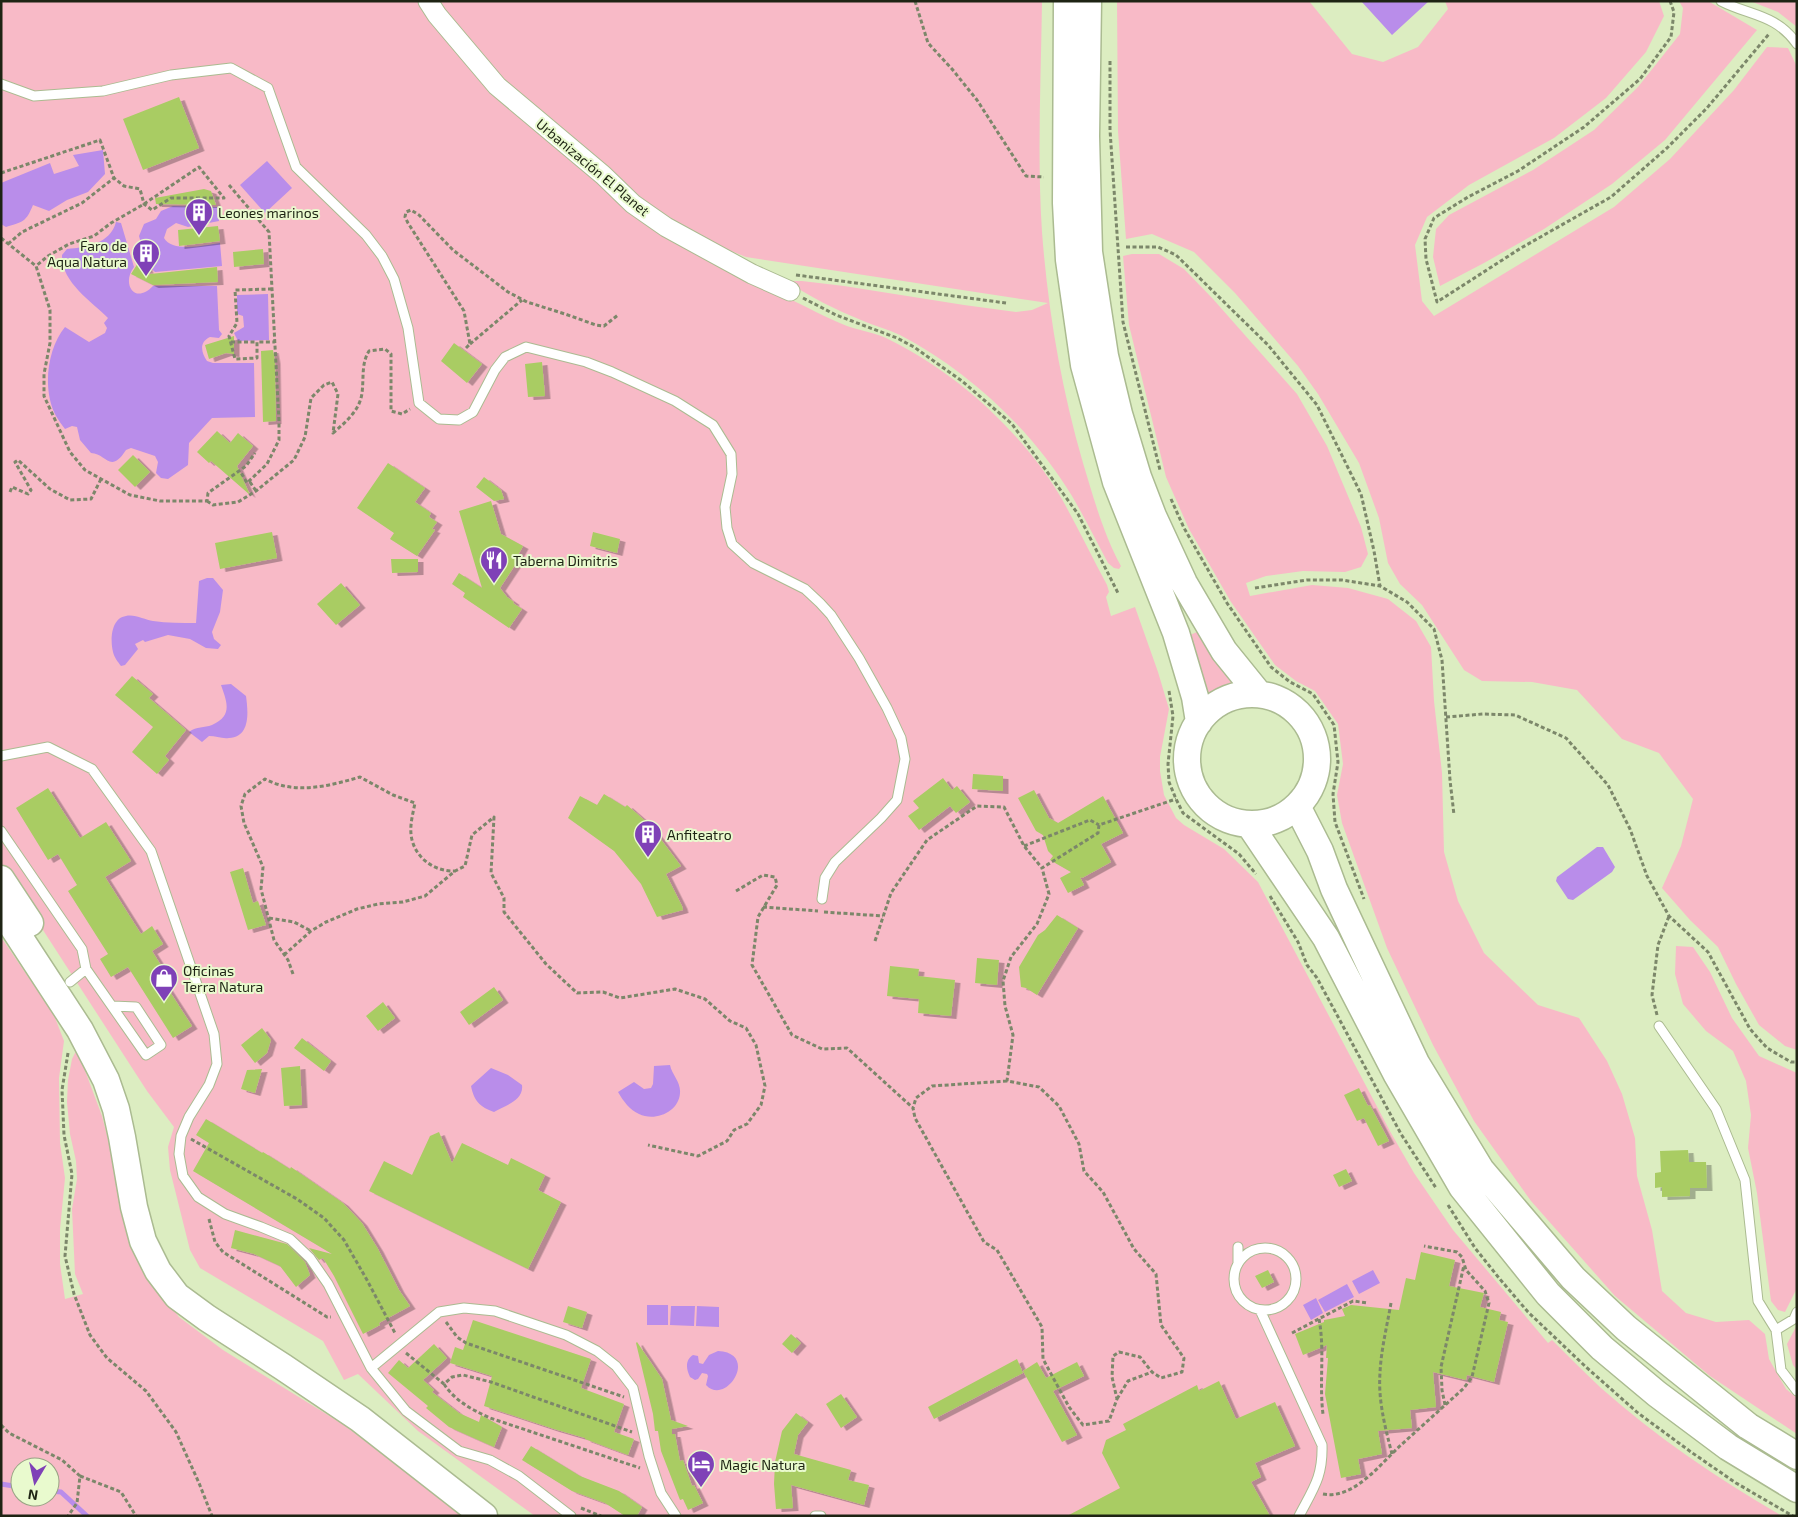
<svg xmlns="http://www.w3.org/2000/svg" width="1798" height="1517" font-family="'Exo 2',sans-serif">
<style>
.green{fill:#f8bac7;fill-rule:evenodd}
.water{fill:#b98dea}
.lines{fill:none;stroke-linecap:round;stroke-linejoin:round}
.stream{stroke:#b98dea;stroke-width:5}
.building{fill:#a9cc64;filter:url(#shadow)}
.lane-casing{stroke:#abbb91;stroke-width:11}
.street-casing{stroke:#abbb91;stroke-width:21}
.secondary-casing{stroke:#abbb91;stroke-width:29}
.path{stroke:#7c876a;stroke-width:3;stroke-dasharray:4 2.5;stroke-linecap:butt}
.lane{stroke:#fff;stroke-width:9}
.street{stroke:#fff;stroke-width:19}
.secondary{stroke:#fff;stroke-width:26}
.labels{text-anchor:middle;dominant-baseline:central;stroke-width:4;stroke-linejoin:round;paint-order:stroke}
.street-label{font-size:14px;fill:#1e2414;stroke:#e9face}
.poi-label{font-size:14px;fill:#1e2414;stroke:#e9face;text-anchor:start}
</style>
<defs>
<filter id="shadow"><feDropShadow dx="5.5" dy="3" stdDeviation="0" flood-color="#0004"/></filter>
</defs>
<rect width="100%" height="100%" fill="#dcedc1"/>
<!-- green -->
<path class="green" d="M1 1H417L456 52 482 81 523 119 779 297H785C806 306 826 318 847 326 861 331 877 333 890 340 959 374 1025 435 1063 501 1078 528 1092 557 1107 585L1109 592 1106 597 1111 616 1135 607 1158 672 1169 709 1160 757V771L1164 795 1176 818 1184 825 1224 849 1258 882 1391 1133 1414 1173 1453 1230 1548 1343 1552 1340C1568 1356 1584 1372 1601 1388 1656 1437 1718 1479 1782 1516H535L418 1431 358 1374 344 1380 323 1341 200 1268 190 1250 170 1170 168 1147 174 1127 147 1091 1 865Z
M439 1H1042C1041 78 1037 156 1042 232 1048 311 1061 387 1083 463 1093 496 1104 536 1121 566L1119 569 1114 568 1108 563C1096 541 1085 518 1072 496 1032 430 969 371 900 335 888 329 874 326 861 320 836 310 811 297 787 282L791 281H802L844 286 964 305 1016 312 1032 310 1048 303 746 257 699 238 656 213 518 94 467 40Z
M1117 1H1309L1352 54 1383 62 1418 47 1448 9 1445 1H1659L1664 16 1646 52 1606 98 1554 138 1469 185 1427 217 1415 245 1422 301 1434 316 1614 207 1670 159 1734 90 1767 47 1788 48 1797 67V1050L1785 1046 1759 1025 1736 984 1718 947 1690 920 1662 888 1681 846 1693 799 1659 753 1622 739 1577 690 1532 682 1482 681 1464 670 1422 605 1400 584 1388 563 1379 518 1359 463 1318 394 1298 366 1235 293 1194 252 1152 234 1126 239 1118 131Z
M1679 1H1708L1757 30 1665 140 1612 184 1544 229 1484 263 1440 286 1433 257 1436 229 1449 215 1533 170 1594 130 1638 87 1680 34 1683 8Z
M1750 1H1797V27L1778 12Z
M1132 254H1159L1184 269 1213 299 1297 394 1327 446 1361 527 1368 554 1361 567 1345 572 1303 571 1266 576 1246 583 1250 596 1312 585 1348 588 1388 599 1416 621 1431 647 1434 701 1442 773 1444 852 1458 901 1484 953 1538 1005 1579 1018 1607 1061 1622 1094 1635 1138 1637 1176 1652 1230 1662 1291 1686 1313 1716 1322 1749 1320 1765 1334 1769 1359 1786 1389 1797 1398V1434L1710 1376 1615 1296 1531 1201 1474 1121 1433 1045 1387 948 1342 823 1337 795 1343 764 1338 724 1315 691 1296 681 1275 665 1231 602 1189 529 1166 477 1129 325 1123 256Z
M1199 631 1235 688 1214 696 1207 703 1188 636Z
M1 937 54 1015 64 1041 59 1078 60 1143 65 1178 60 1229V1264L65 1299 83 1294 75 1274 72 1209 77 1179 76 1161 70 1134 67 1102 68 1080 72 1059 77 1049 102 1116 117 1174 148 1278 179 1317 223 1350 344 1425 463 1516H1ZM20 1467H50V1497H20Z
M1676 946 1693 947 1710 972 1732 1018 1759 1056 1797 1073V1288L1785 1312 1778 1310 1771 1301 1757 1193 1748 1148 1751 1115 1746 1081 1733 1051 1706 1031 1683 1004 1675 974Z
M1797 1325V1370L1793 1365 1787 1344Z"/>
<!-- water -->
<path class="water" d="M1361 1H1429L1392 35Z
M103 150 105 174 88 192 67 200 49 211 33 205C26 222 23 222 6 227L1 224V183L50 163 54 174 79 166 73 155Z
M267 161 292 188 265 213 240 185Z
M173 206 217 207 219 221 188 227 176 223 167 229 164 238C172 253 206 245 220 243L222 266 155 272 147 265 139 236 144 224 156 219 161 211Z
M116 222 121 223 134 267C121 284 135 305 153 286H217L219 330 222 334 219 338 210 337C199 342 201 352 207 361L213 363H254L255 417 212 418 189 443 188 465 168 479 161 478 156 473 158 462 155 456 131 448 126 450C110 475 106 453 91 453L80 440 77 427 72 426 65 429C62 425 59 421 56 416 42 390 47 349 65 327L89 342 105 333 107 328 104 323 108 318C91 301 61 282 62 255L67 249C87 247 110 244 116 222Z
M268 294 269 340 238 341 234 333 244 327 243 316 237 314V295Z
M207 578H213L223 590 220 612 212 632 214 639 221 645 218 649 206 648 190 639 168 635 145 642 143 640 135 644 138 649 125 665 121 666C118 662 114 657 113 652 110 640 111 618 126 616 135 614 145 620 153 621 167 623 182 623 196 623L199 581Z
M231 684 246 696C248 711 251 737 229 738 222 739 216 736 209 736L202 742 189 732C197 726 204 728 212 725 233 716 227 702 221 685Z
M1597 847H1603L1615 867 1612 872 1573 900 1568 899 1556 881 1557 877Z
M670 1065C672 1075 681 1082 680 1093 679 1112 655 1122 639 1114 630 1110 623 1101 618 1092L634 1082 644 1089 651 1088 653 1084 654 1066Z
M491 1068 508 1075 522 1085C524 1101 505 1105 494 1112 480 1107 474 1101 471 1086Z
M1373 1270 1380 1283 1359 1294 1352 1281Z
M1347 1284 1354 1297 1325 1312 1318 1300Z
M1316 1298 1323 1313 1311 1320 1303 1305Z
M647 1305H668V1325H647Z
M671 1306H695L694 1326 670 1325Z
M697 1306 719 1307V1327L696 1326Z
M718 1351C760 1353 726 1407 706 1385L708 1376 707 1374 702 1373 698 1379 695 1380 690 1377C686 1369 685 1360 693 1355L698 1356 699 1363 703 1364 709 1355Z"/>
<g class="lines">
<!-- stream -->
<path class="stream" d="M1 1484 20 1487
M50 1491 61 1492 87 1516"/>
</g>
<!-- building -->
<path class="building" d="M179 97 199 148 143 170 123 119Z
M204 189 211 191 216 205 156 204 155 198Z
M218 226 220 241 179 246 178 230Z
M263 249 264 264 234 267 233 252Z
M143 255 150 277V274L217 267 218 282 153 285 131 274Z
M234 336V354L226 353 209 359 205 345Z
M454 343 482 364 467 383 441 361Z
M273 350 275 361 276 421 263 422 261 351Z
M542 362 545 396 528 397 525 364Z
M217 431 230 443 238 433 253 446 237 466 250 495 211 461 209 463 197 452Z
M133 455 150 472 135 487 118 470Z
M388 463 425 488 415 502 431 513 429 517 437 522 432 529 435 530 417 556 390 539 394 533 357 508Z
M484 477 501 490 504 499 494 501 476 487Z
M491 501 501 534 523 546 517 557 519 559 500 588 507 597 514 602 513 603 522 609 509 628 463 597 465 593 452 584 459 573 482 588 459 511Z
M272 532 277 558 220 569 215 543Z
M593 532 620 539 617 553 590 546Z
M391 559H418V572L392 573Z
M341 583 360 605 336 625 317 604Z
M132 676 153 694 149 698 186 730 165 756 169 760 157 774 132 752 153 727 115 695Z
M973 774 1003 776V791L972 789Z
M943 778 952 790 957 786 970 802 956 813 950 806 919 830 908 816 919 808 913 801Z
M48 788 80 838 106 822 131 861 105 877 141 934 152 926 163 944 152 951 167 975 161 978 192 1026 173 1038 128 967 111 977 100 959 108 954 68 891 77 885 58 854 48 860 16 808Z
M1034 790 1049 818 1058 823 1103 796 1123 833 1101 844 1111 862 1082 878 1080 877 1084 885 1068 893 1060 878 1071 872 1050 860 1053 856 1048 851 1043 835 1036 831 1018 798Z
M604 794 625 807 627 805 650 825 681 866 666 874 682 906 683 910 657 917 641 884 614 851 568 818 580 796 597 805Z
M243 868 253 903 258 901 266 925 248 930 230 872Z
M1057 915 1078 928 1037 995 1026 988 1021 987 1019 967 1038 935 1045 930Z
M977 958 999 960 997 985 975 983Z
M890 966 919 969 918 976 955 980 951 1016 918 1013 919 999 887 996Z
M494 987 503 1000 469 1025 460 1012Z
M383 1002 395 1018 378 1031 366 1016Z
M262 1028 271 1040 267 1053 255 1063 241 1045Z
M302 1038 331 1061 324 1071 294 1048Z
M300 1066 302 1105 284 1106 281 1068Z
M262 1069 255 1093 241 1089 247 1070Z
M1359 1088 1368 1106 1370 1105 1389 1141 1378 1146 1364 1118 1357 1121 1344 1095Z
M206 1119 262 1153 263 1152 290 1169 291 1167 343 1203 362 1223 378 1249 399 1290 410 1306 379 1323 380 1325 363 1334 334 1276 323 1258 319 1260 309 1248 332 1254 193 1171 209 1143 196 1135Z
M439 1132 452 1163 462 1143 508 1165 511 1158 545 1175 538 1190 561 1202 528 1269 369 1191 384 1161 412 1175 430 1136Z
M1688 1150 1689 1162H1706L1707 1188H1690V1196L1662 1197V1187L1655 1188V1173L1661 1172 1660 1151Z
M1346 1169 1352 1181 1339 1187 1333 1175Z
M235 1230 287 1244 305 1262 310 1275 296 1287 280 1266 254 1254 231 1248Z
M1421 1252 1455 1260 1449 1286 1484 1293 1480 1307 1501 1312 1499 1320 1508 1322 1494 1382 1467 1375 1466 1380 1433 1372 1436 1407 1410 1410 1412 1428 1378 1431 1382 1454 1358 1459 1361 1474 1341 1478 1325 1394 1328 1358H1326L1327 1345 1303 1355 1295 1334 1324 1322V1320L1345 1316 1342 1309 1351 1305 1399 1310 1406 1278 1415 1280Z
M1268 1270 1274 1282 1262 1288 1255 1276Z
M568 1306 587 1312 582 1328 563 1322Z
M473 1320 591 1359 581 1388 624 1404 614 1432 634 1439 628 1455 585 1439V1438L554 1429 484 1406 492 1376 450 1363 455 1347 463 1350Z
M791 1334 801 1343 792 1353 782 1344Z
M637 1342 662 1379 671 1420 688 1426 672 1429V1434H675L680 1461 683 1460 692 1486 694 1485 703 1503 688 1510 683 1499 680 1500 661 1451 658 1431H655L653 1414 636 1343Z
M434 1344 447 1358 423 1380 434 1390 432 1392 459 1413 479 1422 481 1415 502 1427 494 1447 449 1427 426 1408 428 1406 388 1373 399 1360 408 1368Z
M1017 1359 1023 1373 934 1419 928 1407Z
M1037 1362 1046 1378 1077 1362 1084 1376 1053 1391 1077 1435 1062 1442 1023 1371Z
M1219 1381 1236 1419 1275 1402 1295 1446 1255 1463 1261 1477 1251 1482 1270 1516H1067L1120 1488 1102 1453 1106 1440 1126 1430 1123 1424 1197 1385 1199 1391Z
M841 1394 857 1417 841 1428 826 1404Z
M796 1413 808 1422 798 1435 794 1454 851 1470 848 1480 869 1485 864 1505 791 1485 793 1508 776 1509 774 1484 775 1462 782 1431Z
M531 1446 580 1476 619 1491 642 1507 637 1516H625L605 1503 572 1491 522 1460Z"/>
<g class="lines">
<!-- lane casing -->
<g class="lane-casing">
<path id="lane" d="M1721 1C1750 16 1776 14 1797 44
M1 84 34 96 103 91 171 75 231 68 268 88 296 167 366 235 382 256 394 279 408 328 419 403 439 419 459 420 473 412 495 370 505 357 526 347 586 362 612 372 675 401 713 425 731 454 732 474 725 507 727 528 732 544 753 563 805 589 820 603 831 615 859 658 887 708 901 738 905 759 897 800 881 818 835 862 825 878 822 899
M1 756 48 747 92 769 151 851 214 1034 217 1064 209 1085 189 1117 181 1136 179 1154 183 1176 198 1197 225 1214 261 1227 290 1239 310 1258 328 1284 371 1368 406 1411 459 1451 490 1460 519 1476 571 1516
M1 831 82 949 86 969 70 982
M86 969 146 1055 161 1045 136 1007 113 1006
M1659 1026 1716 1109 1745 1180 1758 1301 1776 1330
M1234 1279a31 31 0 1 1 62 0a31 31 0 1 1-62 0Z
M1238 1264V1247
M1260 1310 1322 1445C1323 1477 1313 1489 1299 1516
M1797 1312 1794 1319 1776 1330 1781 1370 1797 1391
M371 1368 439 1312 464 1308 495 1311 566 1335 597 1351 616 1366 633 1388 649 1456 661 1493 676 1516
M815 1516H821"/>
</g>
<!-- street casing -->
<g class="street-casing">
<path id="street" d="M428 1 437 15 497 86 603 175 633 204 666 227 752 274 790 291"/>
</g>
<!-- secondary casing -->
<g class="secondary-casing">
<path id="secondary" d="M1067 1 1066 203 1069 260 1084 365 1116 482 1176 633 1195 697 1199 722
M1088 1 1086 136 1089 252 1105 356 1119 414 1138 477 1153 516 1184 583 1224 651 1258 693
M1187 759a65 65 0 1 1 130 0a65 65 0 1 1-130 0Z
M1297 806 1320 851 1334 889 1416 1063 1481 1170 1573 1278 1626 1328 1748 1426 1797 1456
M1249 824 1326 938 1397 1075 1462 1187 1548 1294 1602 1348 1657 1394 1728 1447 1797 1489
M1 879 30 923
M1 909 80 1030 106 1080 116 1109 122 1137 134 1207 143 1241 158 1271 177 1296 207 1318 283 1367 360 1419 484 1516"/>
</g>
<!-- path -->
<path class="path" d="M915 1 928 43 952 69 977 100 1026 176 1044 177
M1670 1 1674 12 1671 37 1640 79 1584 127 1518 171 1468 197 1434 218 1425 239 1426 259 1437 302 1521 248 1611 197 1667 148 1707 108 1769 34
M1110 61V130L1123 322 1160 470
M1 173 100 140 114 178 124 186 140 189 144 204 152 210 171 198H224L199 167 144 204 111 223 94 236 69 244 48 256 36 266 50 310V343L44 374V396L70 452 85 470 130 495 160 501H207L208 493 246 466 255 453
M229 185 269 232 279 422V440L267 464 247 483 240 471
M1 238 36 266
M8 244 22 232 82 203 114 178
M1126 247H1158L1176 255 1268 345 1317 405 1361 494 1374 551 1380 586
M796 275 1006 303
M272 289 235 290 237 323 229 336 235 359 257 358V342H275
M803 298 836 315 897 338 914 347 962 381 1012 424 1078 514 1118 593
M231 342H257
M470 344 522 300
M466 348 470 344 464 311 408 223 405 217 406 212 411 210 419 215 453 250 508 292 527 302 565 314 596 325 604 326 618 315
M250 482 256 491
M10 492 12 487 28 494 31 490 15 462 18 460 50 489 70 500 91 499 101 479
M1171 499 1184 528 1227 603 1271 667 1290 682 1313 694 1334 725 1338 762 1333 794 1335 822 1364 899
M207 501 213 505 238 502 256 491 294 460 305 437 311 398 324 385 332 382 338 394 333 433C346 422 360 410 362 393 364 378 361 364 369 351L385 349 391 354V411L402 414 410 409
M1255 588 1307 580H1342L1380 586 1407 602 1434 629 1442 660 1450 780 1454 815
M1169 691 1173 716 1168 764 1169 782 1176 799 1183 813 1239 854 1256 874
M1446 717 1483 714 1515 715 1566 738 1608 785 1630 829 1647 876 1669 916 1708 952 1750 1029 1767 1048 1791 1062H1797
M1024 846 1090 820 1099 825
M736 891 763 875 775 877 777 885 758 917 752 965 792 1035 822 1049 847 1048 913 1108
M1270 896 1298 942 1307 965 1317 978 1337 1015 1401 1134 1436 1188
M763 907 818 911
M824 912 883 916
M269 918 294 922 311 931
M875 941 891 893 927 840 977 806 1004 807 1024 846 1042 868
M284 955 311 931 326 922 357 909 378 904 403 902 425 896 455 871 465 866 472 835 494 817 491 873 504 898V912L546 964 577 993 603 992 620 998 675 989 705 999 730 1021 746 1028 756 1045 765 1086 761 1105 747 1124 734 1130 727 1141 698 1156 648 1145
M293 974 288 960 274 940 261 889 263 867 244 823 241 806 245 794 265 779C295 795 329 786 360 777L393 795 415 803C413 813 410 824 411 834 413 856 433 872 455 871
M1657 1015 1652 995 1658 945 1669 916
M68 1053 62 1090 64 1135 72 1174 65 1256 74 1294 90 1335 107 1358 146 1391 176 1432 199 1483 212 1516
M1007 1081 932 1086 916 1098 913 1108 915 1118 984 1242 997 1250 1042 1327 1043 1359 1069 1407 1083 1425 1109 1421 1117 1399 1112 1377 1113 1356 1119 1352 1140 1357 1152 1372 1161 1378 1182 1372 1184 1358 1161 1325 1156 1274 1134 1249 1103 1192 1084 1171 1079 1144 1059 1106 1039 1087 1007 1081 1013 1035 1005 1006 1003 981 1011 957 1037 924 1049 894 1042 868 1098 833 1099 825 1176 799
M191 1139 297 1199 324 1218 344 1240 367 1280 395 1333
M1448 1205 1475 1248 1499 1278 1528 1312 1586 1367 1638 1413 1691 1452 1736 1483 1793 1516
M209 1219 215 1242 223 1252 327 1317H331
M1391 1303C1387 1326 1381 1350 1380 1373 1378 1400 1385 1427 1392 1454
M1319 1319C1325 1350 1319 1382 1323 1414
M446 1322 457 1337 466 1343 624 1397
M1292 1333 1353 1301 1368 1303
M406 1353 444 1384 452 1377 463 1375 491 1382 632 1432
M444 1384C455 1401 471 1409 490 1418L640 1468
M1117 1399 1128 1381 1152 1372
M1445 1405 1442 1390 1441 1367 1464 1265
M1 1425 9 1433 62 1460 80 1476 77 1503 68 1516
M80 1476 121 1492 136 1516
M1323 1494C1354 1500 1381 1463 1401 1445 1422 1426 1443 1407 1464 1388L1472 1377 1489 1303 1485 1291 1466 1270 1462 1257 1457 1252 1424 1246
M581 1508 601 1516"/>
<!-- lane -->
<use href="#lane" class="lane"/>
<!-- street -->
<use href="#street" class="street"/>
<!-- secondary -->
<use href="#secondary" class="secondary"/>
</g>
<!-- icons -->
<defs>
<g id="building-pin" transform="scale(1.4375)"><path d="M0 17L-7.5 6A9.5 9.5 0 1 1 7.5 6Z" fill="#7f41b7" stroke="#e9face"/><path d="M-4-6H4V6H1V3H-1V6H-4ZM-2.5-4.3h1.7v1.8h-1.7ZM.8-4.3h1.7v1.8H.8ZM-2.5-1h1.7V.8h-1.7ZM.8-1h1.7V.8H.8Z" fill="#fff"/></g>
<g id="restaurant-pin" transform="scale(1.4375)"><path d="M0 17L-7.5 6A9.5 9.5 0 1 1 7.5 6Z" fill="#7f41b7" stroke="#e9face"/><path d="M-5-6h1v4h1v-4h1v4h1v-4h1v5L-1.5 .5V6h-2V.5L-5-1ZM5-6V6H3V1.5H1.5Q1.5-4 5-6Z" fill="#fff"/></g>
<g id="shop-pin" transform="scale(1.4375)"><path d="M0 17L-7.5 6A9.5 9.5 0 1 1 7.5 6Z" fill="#7f41b7" stroke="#e9face"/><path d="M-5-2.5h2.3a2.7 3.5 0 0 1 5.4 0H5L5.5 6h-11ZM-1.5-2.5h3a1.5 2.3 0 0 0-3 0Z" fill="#fff"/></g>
<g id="hotel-pin" transform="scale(1.4375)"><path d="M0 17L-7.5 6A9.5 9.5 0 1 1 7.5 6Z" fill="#7f41b7" stroke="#e9face"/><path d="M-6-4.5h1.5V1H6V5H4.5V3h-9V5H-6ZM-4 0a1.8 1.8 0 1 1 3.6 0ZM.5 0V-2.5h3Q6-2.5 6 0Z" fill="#fff"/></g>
</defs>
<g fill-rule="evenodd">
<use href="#building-pin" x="199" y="212"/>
<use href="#building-pin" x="146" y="253"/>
<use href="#restaurant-pin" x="494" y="560"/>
<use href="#building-pin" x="648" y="834"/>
<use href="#shop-pin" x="164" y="978"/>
<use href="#hotel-pin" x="701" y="1464"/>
</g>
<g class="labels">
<!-- street labels -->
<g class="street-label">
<text transform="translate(593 167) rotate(40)">Urbanización El Planet</text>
</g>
<!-- poi labels -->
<g class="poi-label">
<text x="218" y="212">Leones marinos</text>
<text x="127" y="245" text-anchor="end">Faro de<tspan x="127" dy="16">Aqua Natura</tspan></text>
<text x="513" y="560">Taberna Dimitris</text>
<text x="667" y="834">Anfiteatro</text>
<text x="183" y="970">Oficinas<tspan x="183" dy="16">Terra Natura</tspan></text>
<text x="720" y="1464">Magic Natura</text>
</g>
</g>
<!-- border -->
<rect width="1798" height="1517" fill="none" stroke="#1e2414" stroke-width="5"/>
<!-- north arrow -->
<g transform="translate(35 1482) rotate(189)"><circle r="24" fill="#e9face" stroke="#98a484"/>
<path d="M0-4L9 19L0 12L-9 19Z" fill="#7f41b7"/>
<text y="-8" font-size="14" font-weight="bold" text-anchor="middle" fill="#1e2414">N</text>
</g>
</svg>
